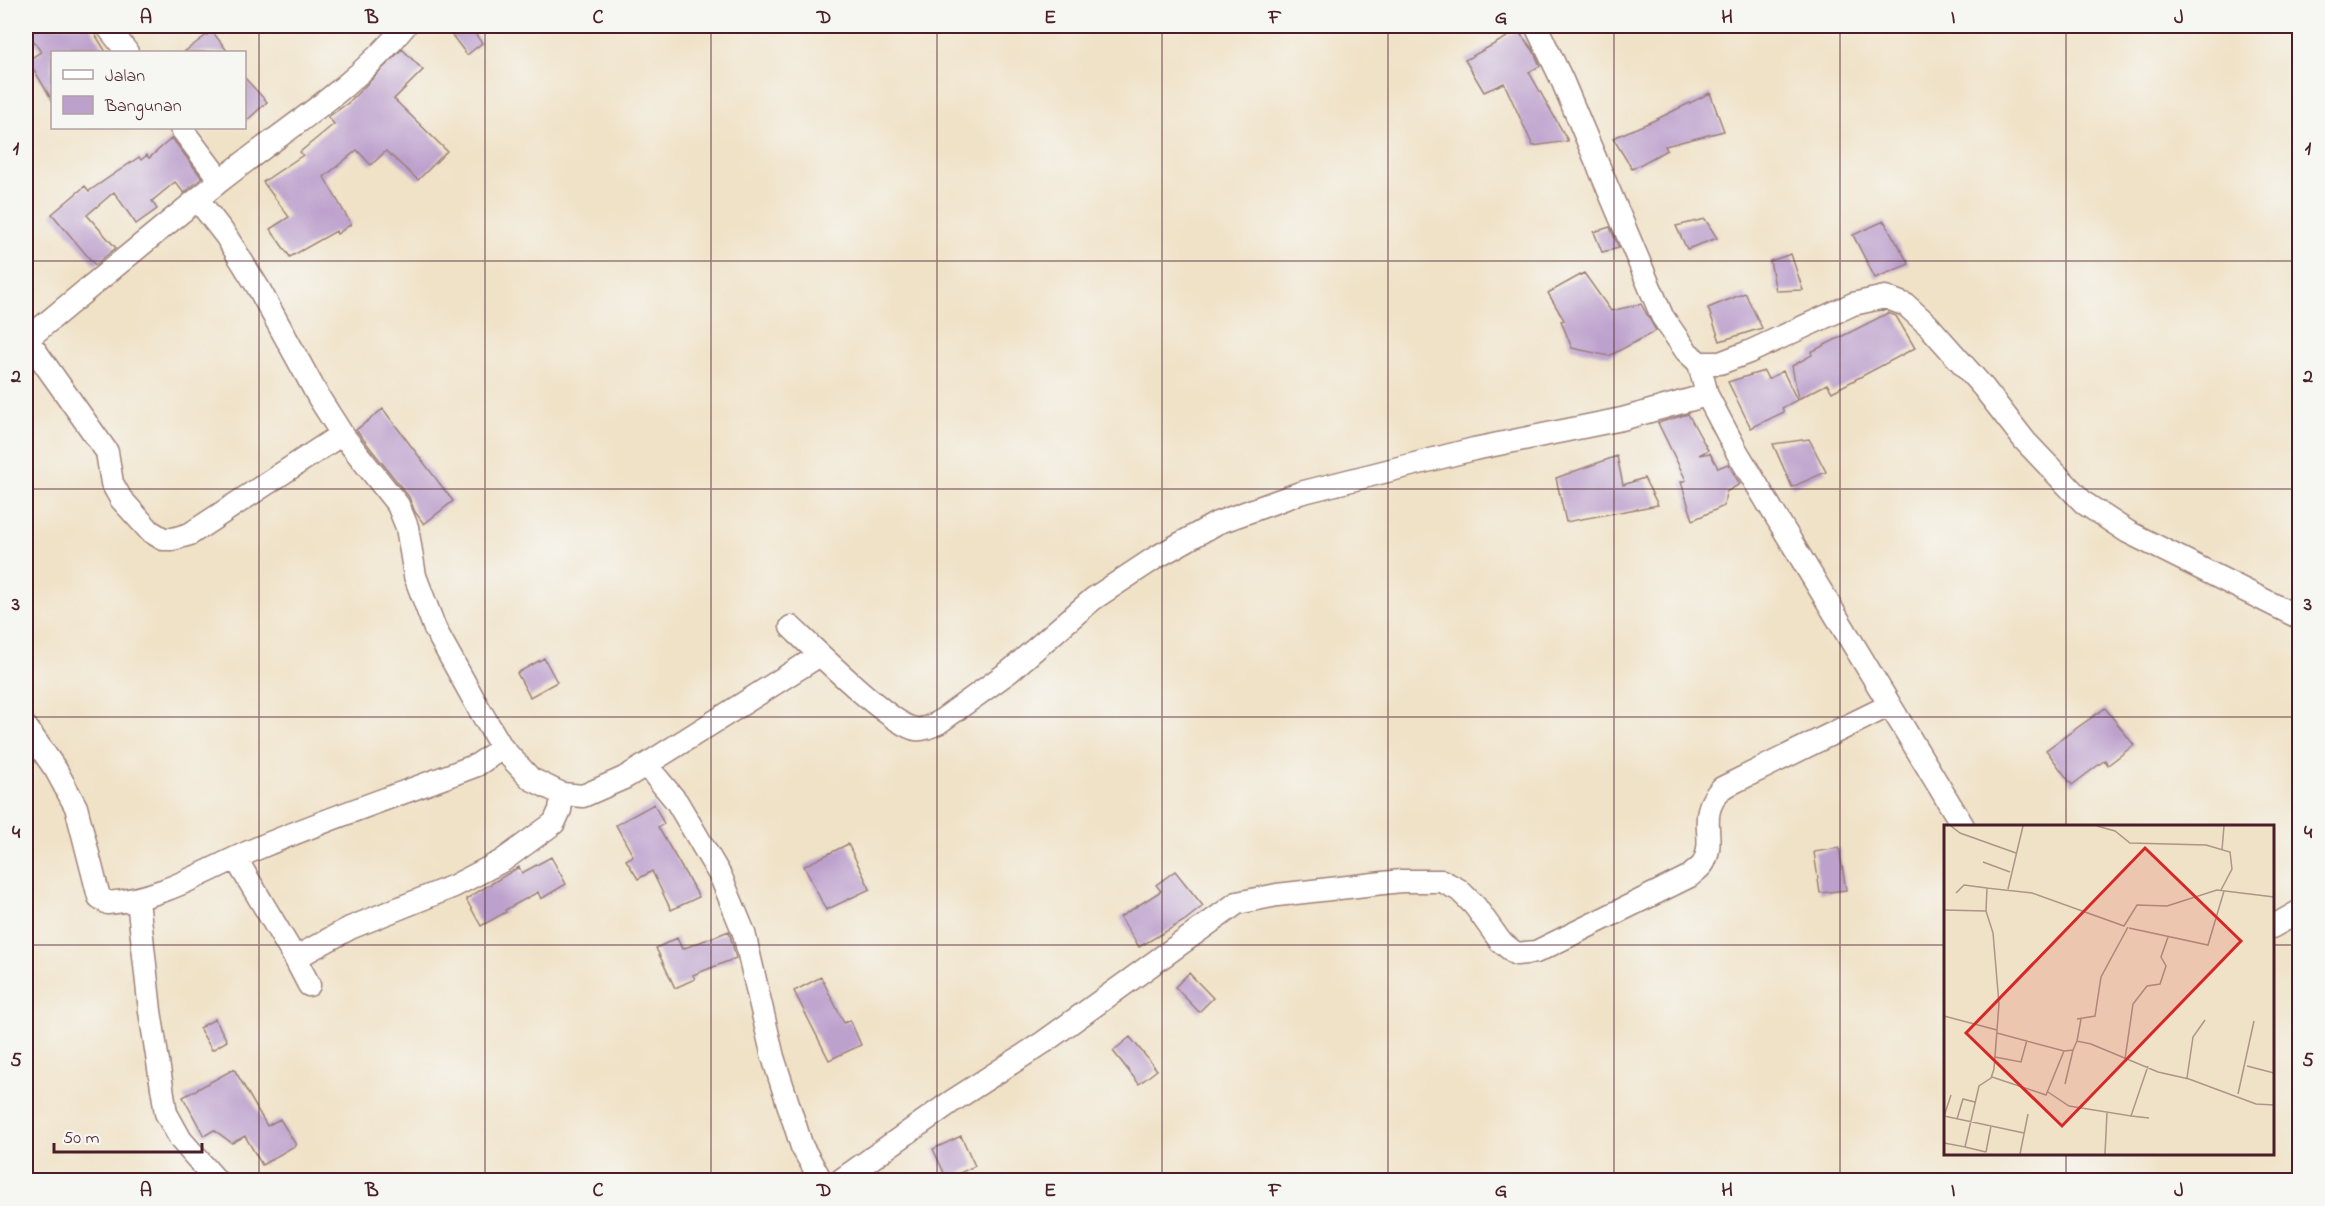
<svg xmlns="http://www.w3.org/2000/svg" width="2325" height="1206" font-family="'Indie Flower',sans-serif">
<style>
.building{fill:#bda1cd}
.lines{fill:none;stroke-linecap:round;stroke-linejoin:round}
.minor-casing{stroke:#9d8079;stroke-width:25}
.minor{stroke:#fff;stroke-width:22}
.grid{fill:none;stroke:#4a1f2b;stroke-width:1.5;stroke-opacity:0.55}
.inset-road{fill:none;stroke:#ae9489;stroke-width:1.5}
.view{fill:#d62828;fill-opacity:0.15;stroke:#d62828;stroke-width:3}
.inset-edge{fill:none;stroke:#4a1f2b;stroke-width:3}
.neatline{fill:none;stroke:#4a1f2b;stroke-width:2}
.grid-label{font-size:20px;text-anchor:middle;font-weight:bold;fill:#4a1f2b}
</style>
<rect width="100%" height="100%" fill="#f6f6f2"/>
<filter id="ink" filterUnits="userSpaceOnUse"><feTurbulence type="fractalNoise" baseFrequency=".0167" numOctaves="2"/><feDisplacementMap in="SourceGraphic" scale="12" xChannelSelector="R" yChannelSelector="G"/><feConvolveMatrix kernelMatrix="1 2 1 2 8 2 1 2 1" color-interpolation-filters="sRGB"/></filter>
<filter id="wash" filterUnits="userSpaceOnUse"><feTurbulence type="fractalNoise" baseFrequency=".008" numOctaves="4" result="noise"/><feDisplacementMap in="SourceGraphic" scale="24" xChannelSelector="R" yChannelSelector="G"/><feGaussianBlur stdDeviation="1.35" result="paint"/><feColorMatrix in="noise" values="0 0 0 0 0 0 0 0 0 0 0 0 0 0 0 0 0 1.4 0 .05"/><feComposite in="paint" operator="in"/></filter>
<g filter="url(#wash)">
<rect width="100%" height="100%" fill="#f0e2c7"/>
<g id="blocks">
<!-- building -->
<path class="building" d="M26 26H90L106 52H52V100L28 60 41 52 26 29Z
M445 26H469L482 43 467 55Z
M212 31 228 52H184Z
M1518 31 1533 50 1540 66 1529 72 1568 141 1533 146 1504 83 1484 92 1465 60Z
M402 49 423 70 394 99 447 151 418 180 386 151 371 165 357 150 324 177 351 224 337 234 336 231 290 257 270 229 289 217 263 182 303 155 300 152 334 124 328 117 348 103Z
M244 77 267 102 244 123Z
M1710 93 1724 131 1665 146 1667 150 1632 169 1613 138 1655 120Z
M172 138 202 178 184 193 175 182 152 201 157 209 136 224 114 192 87 215 116 248 95 265 52 214 85 186 89 191 139 157 141 160 147 155 149 158Z
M1705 219 1717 238 1687 249 1676 226Z
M1884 221 1909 264 1875 278 1853 235Z
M1610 227 1619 248 1602 252 1594 232Z
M1791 254 1803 290 1776 291 1770 261Z
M1584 273 1611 311 1641 304 1656 331 1609 356 1572 348 1561 321 1564 320 1548 293Z
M1745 293 1762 328 1720 341 1708 308Z
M1888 313 1896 316 1915 348 1832 392 1827 384 1798 399 1792 366 1812 355 1811 352Z
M1764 371 1768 379 1783 371 1797 400 1782 408 1784 412 1751 428 1728 382Z
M383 409 453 501 424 524 415 512 409 497 356 430Z
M1688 414 1708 450 1699 455 1710 453 1718 468 1728 464 1740 484 1726 492 1724 506 1693 520 1681 482 1686 480 1658 423Z
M1809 439 1826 472 1792 487 1773 444Z
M1617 456 1623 485 1644 478 1658 505 1566 522 1556 478Z
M544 658 557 682 530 697 517 673Z
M2105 708 2134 745 2108 765 2105 760 2072 785 2046 750Z
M654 804 664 824 658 827 699 897 671 910 652 871 638 879 626 860 633 856 616 825Z
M848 844 870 889 826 910 804 866Z
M1839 848 1846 890 1820 893 1814 852Z
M551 857 566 884 541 899 538 892 505 910 506 912 481 926 466 899 519 867 522 873Z
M1175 871 1203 906 1184 921 1139 947 1120 917 1161 891 1156 885Z
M729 931 736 958 693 975 695 979 675 988 656 948 677 938 682 949Z
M1189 973 1213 998 1199 1012 1175 987Z
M821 977 844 1023 850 1020 861 1045 829 1060 794 991Z
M215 1019 227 1041 212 1050 199 1028Z
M1130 1037 1157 1070 1139 1084 1113 1051Z
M234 1069 267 1126 280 1119 296 1145 262 1165 245 1136 232 1143 214 1130 204 1136 183 1097Z
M961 1136 975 1166 947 1179 933 1149Z"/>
</g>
</g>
<g filter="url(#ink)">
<use href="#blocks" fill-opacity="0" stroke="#9d8079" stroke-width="1.5"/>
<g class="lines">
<!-- minor casing -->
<g class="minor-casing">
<path id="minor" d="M107 26 127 52
M1536 26 1562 80 1662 316 1686 351 1699 363H1720L1749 352 1853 304 1885 297 1906 305 1928 325 1983 387 2025 441 2084 503 2128 532 2300 618
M181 128 220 180
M198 200 226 236 259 289 319 398 342 434 398 505 407 527 415 576 435 629 478 707 502 748 531 779 562 794 583 796 624 778 644 766 652 772 677 802 721 877 744 933 773 1057 802 1147 821 1180
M27 339 107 452 112 483 121 499 150 531 163 539H173L190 534 342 434
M26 340C90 287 155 233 220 181 282 131 354 89 405 26
M1707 395 1737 452 1963 826
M791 627C811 646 893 727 916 729 924 730 931 726 938 723L1010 671 1093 599 1155 558 1217 523 1300 493 1474 449 1622 419 1707 395 1699 363
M26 727 56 770 76 807 99 897 108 903C165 898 206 870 258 848 329 818 404 793 477 765L502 748
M644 766 820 655
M236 859 295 958 309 985
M138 900 150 1011 166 1113 181 1140 216 1180
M2272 927 2300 911
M295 958 350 928 454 886 502 861 554 823 560 810 562 794
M841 1180 951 1102 1044 1042 1237 903 1277 895 1401 881H1442L1459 890 1475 906 1500 941 1516 954 1536 952 1690 876C1694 872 1702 867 1704 862 1717 836 1695 816 1722 788L1890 705"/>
</g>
<!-- minor -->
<use href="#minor" class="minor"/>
</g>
</g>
<!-- grid -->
<path class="grid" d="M259 26V1180M485 26V1180M711 26V1180M937 26V1180M1162 26V1180M1388 26V1180M1614 26V1180M1840 26V1180M2066 26V826M26 261H2300M26 489H2300M26 717H2300M26 945H1946M2272 945H2300M2066 1154V1180"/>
<!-- overview -->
<g transform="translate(1944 825)">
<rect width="330" height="330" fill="#f0e2c7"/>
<path class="inset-road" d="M7 1 16 8 72 28M153 1 171 6 186 18 262 20 286 27 288 44 277 65M278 25 280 1M39 37 66 47M64 64 79 1M12 68 20 60 43 63M0 85 42 86M185 103 264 120 280 66M0 191 53 205M133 194 151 191 157 152 184 102M53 208 120 226 129 225 133 216 147 219 214 247 245 254 312 279 330 280M133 216 137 194M51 232 77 237 83 215M181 234 189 179 203 161 216 159 222 141 217 132 224 112M303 241 330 248M48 252 102 270 120 226M243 253 249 212 261 195M121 259 129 225M104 267 125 281 187 291 204 241M294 269 310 196M0 291 80 308M0 291 7 270M187 291 205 293M13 294 19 274 31 277M0 318 21 322 35 261 47 253 50 244 55 179 49 108 42 86 43 63 88 68 180 101 193 80 223 81 273 65 330 72M21 322 42 327M42 327 47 301M76 329 84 289M161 329 163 287"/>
<path class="view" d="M201 23 297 116 118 301 22 208Z"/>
<rect width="330" height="330" class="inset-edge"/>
</g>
<!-- margin -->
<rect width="2325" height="1206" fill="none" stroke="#f6f6f2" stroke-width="66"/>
<!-- legend -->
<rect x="51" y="51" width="195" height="78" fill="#f6f6f2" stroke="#b1a0a2" stroke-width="1.5"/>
<rect x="63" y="70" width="30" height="9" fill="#ffffff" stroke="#b1a0a2" stroke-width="1.5"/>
<text x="105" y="81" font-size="18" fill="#4a1f2b">Jalan</text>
<rect x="63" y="96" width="30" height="18" fill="#bda1cd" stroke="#b1a0a2" stroke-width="1.5"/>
<text x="105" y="111" font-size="18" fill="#4a1f2b">Bangunan</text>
<!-- scale -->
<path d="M54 1143v9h148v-9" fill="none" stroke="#4a1f2b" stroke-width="3"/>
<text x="63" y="1143" font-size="18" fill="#4a1f2b" stroke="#f6f6f2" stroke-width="4.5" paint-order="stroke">50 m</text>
<rect x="33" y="33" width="2259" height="1140" class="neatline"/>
<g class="grid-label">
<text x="146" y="23">A</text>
<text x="372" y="23">B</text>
<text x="598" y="23">C</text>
<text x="824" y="23">D</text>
<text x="1050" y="23">E</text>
<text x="1275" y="23">F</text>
<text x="1501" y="23">G</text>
<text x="1727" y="23">H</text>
<text x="1953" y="23">I</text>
<text x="2179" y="23">J</text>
<text x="16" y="154">1</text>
<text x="2308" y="154">1</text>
<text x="16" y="382">2</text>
<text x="2308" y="382">2</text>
<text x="16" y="610">3</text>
<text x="2308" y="610">3</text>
<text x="16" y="838">4</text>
<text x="2308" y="838">4</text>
<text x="16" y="1066">5</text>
<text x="2308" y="1066">5</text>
<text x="146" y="1196">A</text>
<text x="372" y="1196">B</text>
<text x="598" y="1196">C</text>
<text x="824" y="1196">D</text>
<text x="1050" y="1196">E</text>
<text x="1275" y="1196">F</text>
<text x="1501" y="1196">G</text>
<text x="1727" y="1196">H</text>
<text x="1953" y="1196">I</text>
<text x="2179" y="1196">J</text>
</g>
</svg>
